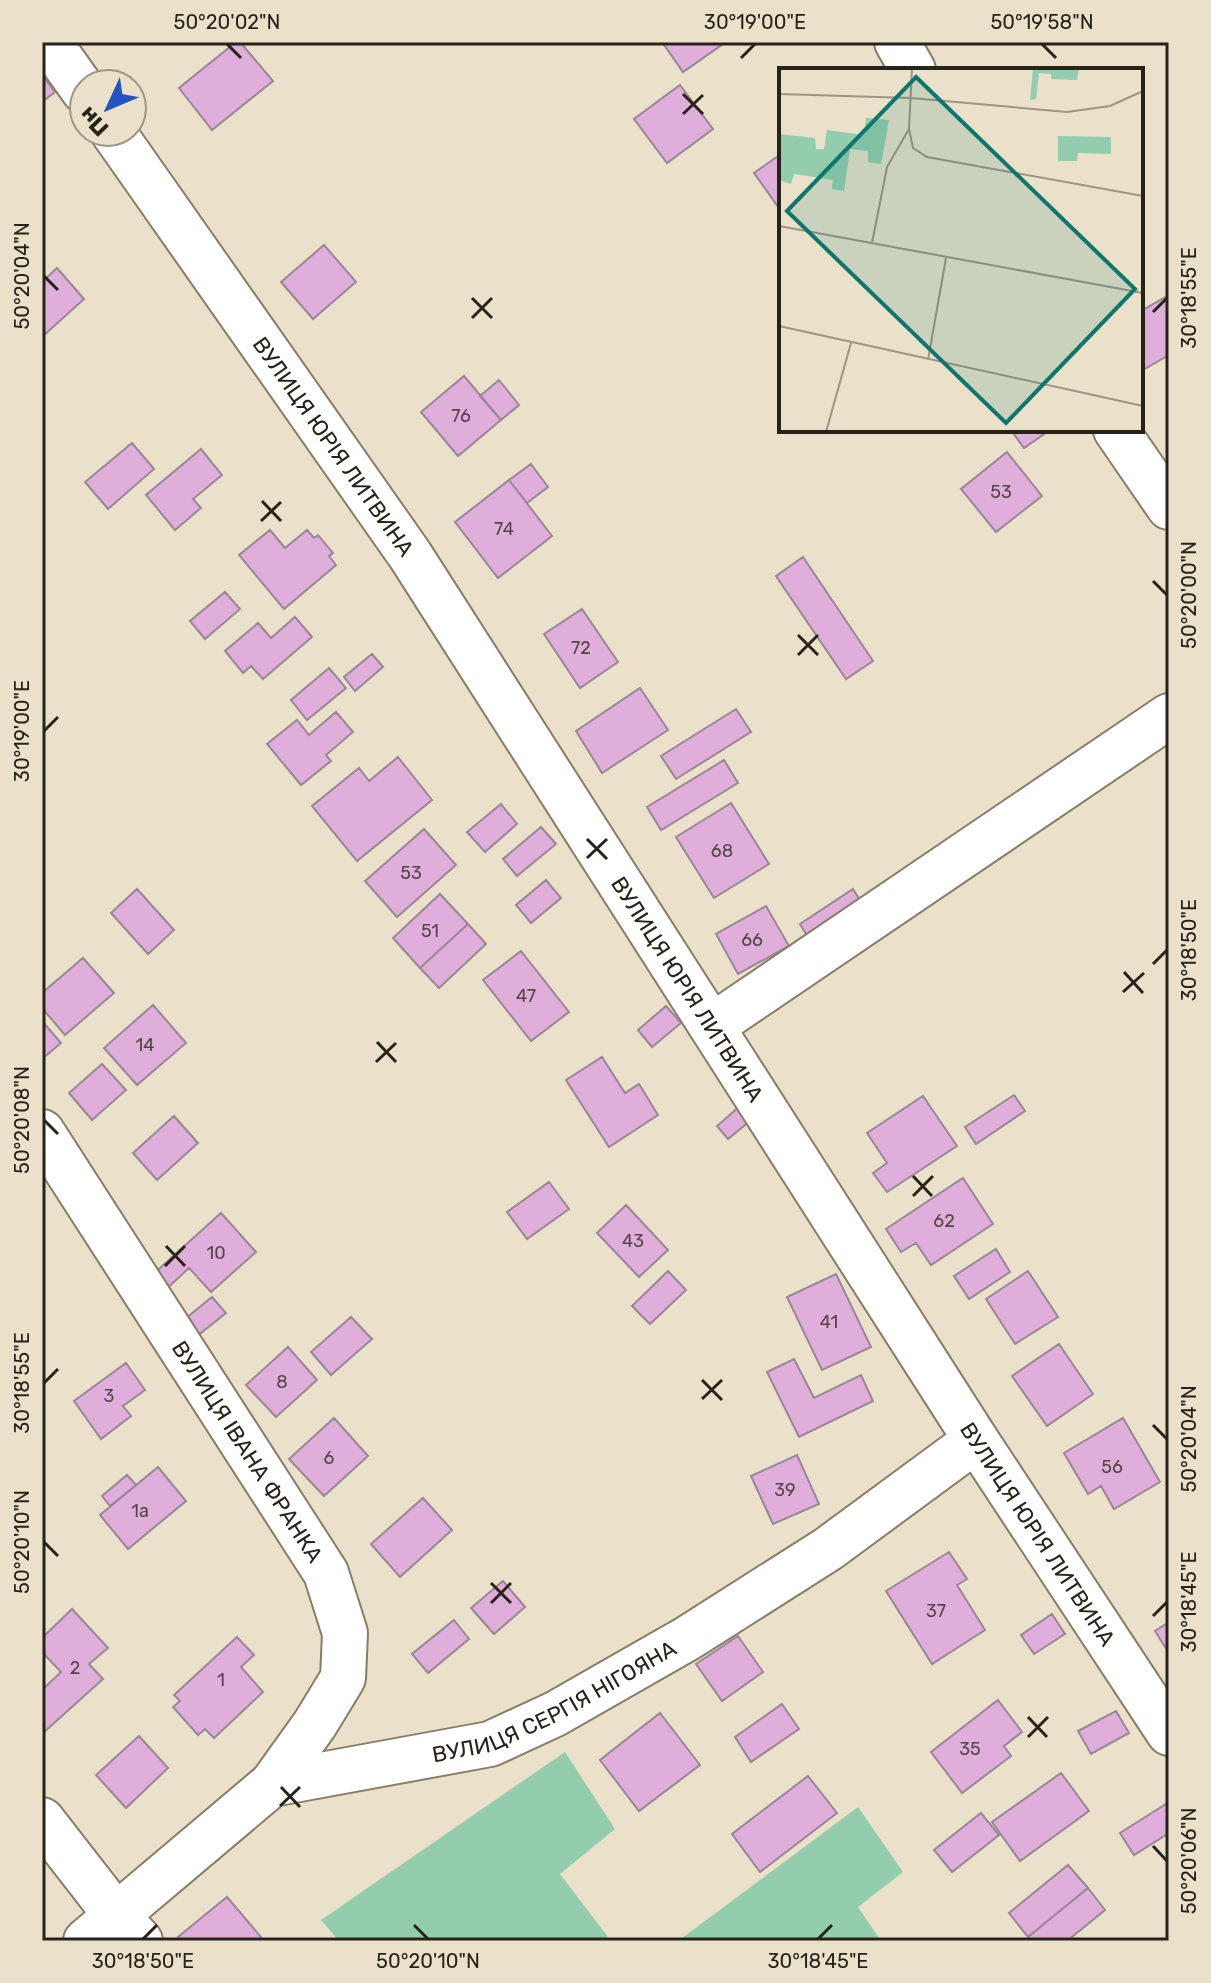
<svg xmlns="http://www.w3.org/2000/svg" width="1211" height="1983" font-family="Rubik,sans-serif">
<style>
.green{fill:#94cdae}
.building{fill:#e0aedb;stroke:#998697;stroke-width:2}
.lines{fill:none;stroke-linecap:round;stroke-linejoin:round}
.minor-casing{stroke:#877d68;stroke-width:48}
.minor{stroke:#fff;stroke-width:44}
.ticks{fill:none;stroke:#27231a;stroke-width:3}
.labels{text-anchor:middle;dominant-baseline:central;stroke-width:8;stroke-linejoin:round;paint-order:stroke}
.number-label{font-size:18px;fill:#55464a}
.street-label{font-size:22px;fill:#27231a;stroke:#ebe1ca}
.inset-road{fill:none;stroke:#9d9584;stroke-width:2}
.view{fill:#0f766e;fill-opacity:0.15;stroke:#0f766e;stroke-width:4}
.inset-edge{fill:none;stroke:#27231a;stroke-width:4}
.neatline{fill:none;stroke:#27231a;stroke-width:3}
.ticks-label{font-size:20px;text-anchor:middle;fill:#27231a}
</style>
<rect width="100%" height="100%" fill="#ebe1ca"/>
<!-- green -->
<path class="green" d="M565 1752 615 1829 560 1874 611 1941H339L321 1920Z
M858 1807 903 1872 858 1907 881 1941H678Z"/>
<!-- building -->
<path class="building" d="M236 42H240L273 81 212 130 179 88Z
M662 42H726L683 72Z
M42 75 55 92 42 102Z
M680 85 713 129 667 163 634 119Z
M781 154V211L754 173Z
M324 245 356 282 313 319 281 282Z
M57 268 84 299 42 337V282Z
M1169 295V355L1141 371V311Z
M464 376 501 420 458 456 421 412Z
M499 380 519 405 501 420 480 396Z
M1011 430H1050L1024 448Z
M132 443 154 469 108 509 85 482Z
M201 449 222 475 193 499 201 508 175 530 146 495Z
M1007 452 1042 496 996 532 961 489Z
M531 464 548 487 527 503 509 480Z
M509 480 552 536 498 578 455 522Z
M270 530 285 548 307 530 314 538 318 535 333 553 329 556 336 565 284 609 239 555Z
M803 557 873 661 846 679 776 576Z
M225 592 240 609 205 639 190 621Z
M582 609 618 662 580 688 544 634Z
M295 617 312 637 263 679 251 666 243 673 225 651 258 623 271 638Z
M372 654 383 667 355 691 344 677Z
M329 668 346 688 307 720 291 700Z
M640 688 668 730 602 773 576 731Z
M736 709 751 732 676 779 661 756Z
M336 712 353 732 326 755 331 761 301 785 267 744 297 720 309 735Z
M398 757 432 800 357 861 312 806 359 768 369 781Z
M724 760 738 783 661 830 647 807Z
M731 803 769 864 714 898 676 837Z
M501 804 517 824 485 852 467 832Z
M541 827 556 844 517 876 503 859Z
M424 829 456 865 397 917 365 881Z
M546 880 561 898 531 923 516 905Z
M137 889 174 930 148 954 111 913Z
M853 889 864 907 811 942 800 924Z
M440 894 468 924 420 968 393 938Z
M766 906 789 946 738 974 716 934Z
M468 924 486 944 439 988 420 968Z
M521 951 569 1012 531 1041 483 980Z
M83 958 114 993 65 1035 42 1008V993Z
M153 1005 186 1043 137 1085 104 1048Z
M666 1006 681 1023 652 1047 638 1030Z
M42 1021 61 1043 42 1059Z
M602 1057 625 1093 639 1084 658 1115 609 1147 566 1080Z
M102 1064 126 1090 92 1120 69 1093Z
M1014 1095 1025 1111 976 1144 965 1127Z
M923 1096 957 1146 887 1192 873 1173 887 1163 867 1133Z
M740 1106 751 1120 728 1139 717 1126Z
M174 1116 198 1143 157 1180 133 1153Z
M963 1178 993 1224 931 1265 916 1243 901 1252 886 1229Z
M549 1182 569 1209 527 1239 507 1212Z
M626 1205 668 1250 639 1277 597 1233Z
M221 1213 256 1252 211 1292 189 1268 163 1292 150 1277Z
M996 1249 1010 1272 969 1299 954 1276Z
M668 1271 686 1290 650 1324 632 1306Z
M1028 1271 1058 1317 1015 1344 986 1299Z
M836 1274 871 1347 822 1370 787 1297Z
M212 1297 226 1313 192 1340 179 1324Z
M351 1317 372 1339 331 1375 311 1352Z
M1059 1344 1093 1394 1047 1426 1012 1376Z
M288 1347 317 1380 276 1417 246 1385Z
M794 1359 814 1398 861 1375 873 1401 799 1437 767 1372Z
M126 1363 145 1390 123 1406 131 1416 101 1439 74 1401Z
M334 1418 368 1456 324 1496 289 1459Z
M1123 1418 1160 1482 1114 1509 1101 1486 1088 1494 1064 1453Z
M797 1455 819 1504 773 1524 751 1476Z
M158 1467 186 1501 128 1549 100 1515Z
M127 1475 136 1485 110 1506 102 1496Z
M423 1498 452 1530 400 1577 371 1544Z
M949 1552 967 1579 957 1585 985 1630 932 1664 886 1591Z
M503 1581 525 1607 494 1634 471 1608Z
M72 1609 108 1648 89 1664 103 1679 42 1734V1690L61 1672 42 1652V1638Z
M1052 1614 1065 1634 1034 1654 1021 1635Z
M454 1620 469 1639 428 1673 412 1654Z
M1169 1622V1653L1155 1631Z
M738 1636 763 1672 722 1701 696 1664Z
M237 1637 254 1655 241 1667 263 1692 214 1738 205 1729 198 1735 173 1707 180 1701 174 1695Z
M998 1700 1022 1732 1004 1746 1011 1756 962 1793 931 1752Z
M782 1704 799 1729 751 1762 735 1737Z
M1116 1711 1129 1733 1091 1754 1078 1731Z
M660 1713 700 1765 639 1811 600 1760Z
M139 1736 168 1768 126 1808 96 1775Z
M1061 1773 1089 1811 1020 1861 992 1822Z
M808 1776 837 1813 760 1872 732 1834Z
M1169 1802V1833L1134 1855 1120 1833Z
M981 1813 999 1835 952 1872 934 1850Z
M1068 1865 1088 1888 1028 1937 1009 1913Z
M1088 1888 1105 1910 1067 1941H1031L1028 1937Z
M227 1897 261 1937 256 1941H181L178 1937Z"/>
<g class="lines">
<!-- minor casing -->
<g class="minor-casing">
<g id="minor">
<path d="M49 42 84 91"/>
<path d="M897 42 913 70"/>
<path id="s1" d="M113 132 410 555 976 1440 1169 1733"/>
<path d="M1116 430 1169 507"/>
<path d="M712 1026 1169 716"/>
<path id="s2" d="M42 1132 326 1573 345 1633 343 1678 315 1724 272 1784"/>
<path d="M42 1820 115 1914 140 1941"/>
<path id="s3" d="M86 1941 272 1784 490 1744 555 1714 688 1638 828 1549 976 1440"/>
</g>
</g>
<!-- minor -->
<use href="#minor" class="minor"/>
</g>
<!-- ticks -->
<path class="ticks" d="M227 44 241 58M1042 44 1056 58M741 58 755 44M683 94 703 114M683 114 703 95M44 276 58 290M472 298 492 318M1153 312 1167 298M472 318 492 298M262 501 281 521M261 521 281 502M1153 581 1167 595M798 635 818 655M798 655 818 635M44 731 58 717M587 839 607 859M587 858 607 839M1153 964 1167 950M1124 972 1143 993M1123 992 1144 973M377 1042 396 1062M376 1062 396 1043M44 1120 58 1134M913 1176 932 1196M913 1196 933 1176M166 1246 185 1266M165 1266 185 1246M702 1380 722 1400M44 1383 58 1369M702 1399 722 1380M1153 1425 1167 1439M44 1542 58 1556M491 1583 511 1603M491 1603 511 1583M1153 1616 1167 1602M1028 1717 1047 1737M1028 1737 1048 1717M281 1787 300 1807M280 1806 300 1787M1153 1846 1167 1861M414 1925 428 1939M143 1939 157 1925M818 1939 832 1925"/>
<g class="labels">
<!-- number labels -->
<g class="number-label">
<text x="461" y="416">76</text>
<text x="1001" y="492">53</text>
<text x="504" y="529">74</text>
<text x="581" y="648">72</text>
<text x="722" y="851">68</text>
<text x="411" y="873">53</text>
<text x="430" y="931">51</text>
<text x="752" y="940">66</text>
<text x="526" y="996">47</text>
<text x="145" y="1045">14</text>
<text x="944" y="1221">62</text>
<text x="633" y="1241">43</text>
<text x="216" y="1253">10</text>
<text x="829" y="1322">41</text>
<text x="282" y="1382">8</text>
<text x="109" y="1396">3</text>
<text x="329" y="1458">6</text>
<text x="1112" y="1467">56</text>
<text x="785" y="1490">39</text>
<text x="140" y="1511">1а</text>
<text x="936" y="1611">37</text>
<text x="75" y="1668">2</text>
<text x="221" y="1680">1</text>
<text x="970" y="1749">35</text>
</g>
<!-- street labels -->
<g class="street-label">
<text stroke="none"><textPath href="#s1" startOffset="384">ВУЛИЦЯ ЮРІЯ ЛИТВИНА</textPath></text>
<text stroke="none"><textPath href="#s1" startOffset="1032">ВУЛИЦЯ ЮРІЯ ЛИТВИНА</textPath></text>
<text stroke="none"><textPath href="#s2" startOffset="380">ВУЛИЦЯ ІВАНА ФРАНКА</textPath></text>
<text stroke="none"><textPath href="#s1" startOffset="1680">ВУЛИЦЯ ЮРІЯ ЛИТВИНА</textPath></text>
<text stroke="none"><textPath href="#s3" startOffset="540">ВУЛИЦЯ СЕРГІЯ НІГОЯНА</textPath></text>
</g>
</g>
<!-- overview -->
<g transform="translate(779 68)">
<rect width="364" height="364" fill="#ebe1ca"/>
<path d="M254 0H300L298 12 272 11V6L260 5 257 31 251 32ZM87 50 110 52 102 96 89 94V83L71 81 65 123 53 121 54 112 15 106 12 116 0 112V66L36 70 37 81H45L48 62 85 67ZM279 68 332 69V86L299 85 298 93H279Z" fill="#94cdae"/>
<path class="inset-road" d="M0 26 132 30 288 44 331 38 364 23M130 61 134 80 148 89 364 128M0 158 364 225M93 175 108 99 130 61 133 0M0 258 364 338M149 292 167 190M47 364 72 275"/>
<path class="view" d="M137 9 356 221 227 355 8 143Z"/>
<rect width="364" height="364" class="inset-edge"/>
</g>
<!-- border -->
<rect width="1211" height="1983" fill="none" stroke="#ebe1ca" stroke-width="88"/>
<!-- north arrow -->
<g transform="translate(108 108) rotate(226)"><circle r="38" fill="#ebe1ca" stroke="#9d9584" stroke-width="2"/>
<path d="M0-6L14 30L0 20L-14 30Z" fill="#2055c2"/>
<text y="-12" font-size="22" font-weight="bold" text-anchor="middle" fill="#27231a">Пн</text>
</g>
<rect x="44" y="44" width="1123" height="1895" class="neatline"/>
<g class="ticks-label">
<text x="227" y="29">50°20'02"N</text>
<text x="755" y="29">30°19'00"E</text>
<text x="1042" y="29">50°19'58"N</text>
<text transform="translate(22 276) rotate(-90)" y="7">50°20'04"N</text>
<text transform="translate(1189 298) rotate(-90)" y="7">30°18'55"E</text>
<text transform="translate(1189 595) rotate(-90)" y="7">50°20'00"N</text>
<text transform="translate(22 731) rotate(-90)" y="7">30°19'00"E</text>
<text transform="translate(1189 950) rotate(-90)" y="7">30°18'50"E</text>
<text transform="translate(22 1120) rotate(-90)" y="7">50°20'08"N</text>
<text transform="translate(22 1383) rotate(-90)" y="7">30°18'55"E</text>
<text transform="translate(1189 1439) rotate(-90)" y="7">50°20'04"N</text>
<text transform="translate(22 1542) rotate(-90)" y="7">50°20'10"N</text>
<text transform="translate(1189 1602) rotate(-90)" y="7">30°18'45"E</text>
<text transform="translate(1189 1861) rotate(-90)" y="7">50°20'06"N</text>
<text x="143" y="1968">30°18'50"E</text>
<text x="428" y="1968">50°20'10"N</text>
<text x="818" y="1968">30°18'45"E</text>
</g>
</svg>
